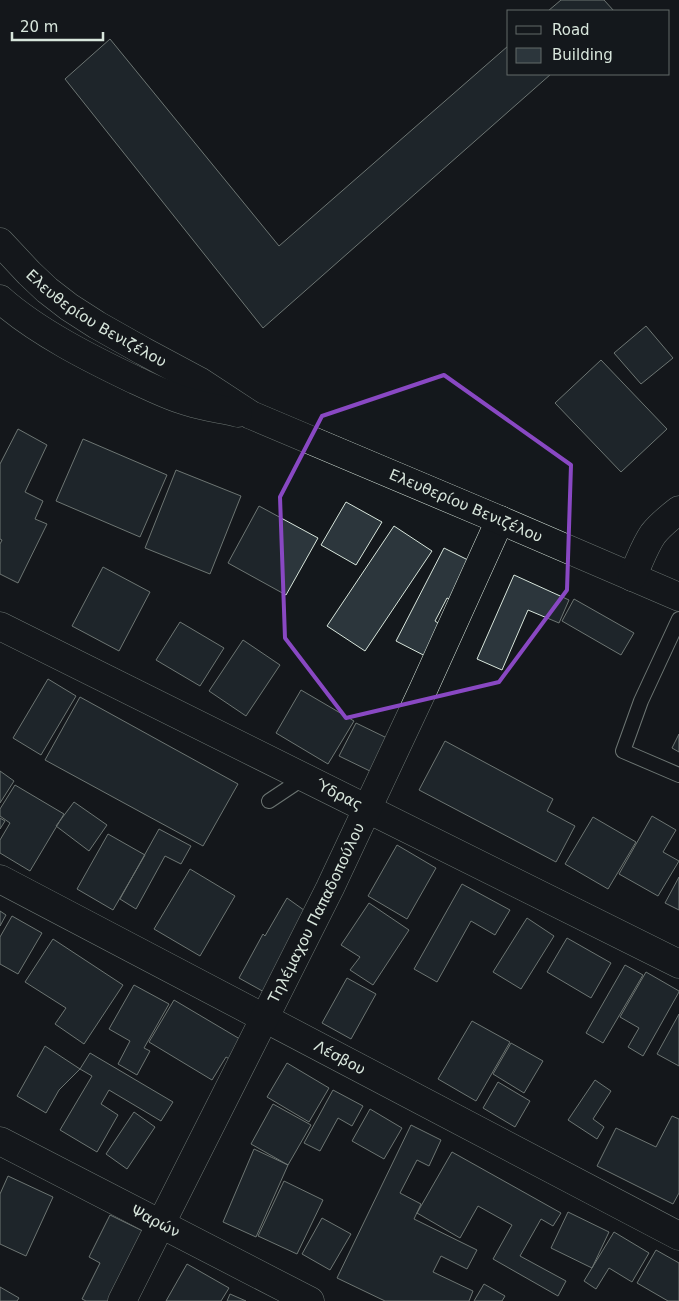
<svg xmlns="http://www.w3.org/2000/svg" width="679" height="1301" font-family="'DejaVu Sans',sans-serif">
<style>
.building{fill:#2c363c;stroke:#d8e6dc}
.lines{fill:none;stroke-linecap:round;stroke-linejoin:round}
.lane-casing{stroke:#d8e6dc;stroke-width:16}
.street-casing{stroke:#d8e6dc;stroke-width:29}
.secondary-casing{stroke:#d8e6dc;stroke-width:29}
.lane{stroke:#14181c;stroke-width:14}
.street{stroke:#14181c;stroke-width:28}
.secondary{stroke:#14181c;stroke-width:28}
.marked{fill:none;stroke:#8948c3;stroke-width:4;stroke-linejoin:round}
.labels{text-anchor:middle;dominant-baseline:central;stroke-width:4;stroke-linejoin:round;paint-order:stroke}
.street-label{font-size:15px;fill:#d8e6dc;stroke:#14181c}
</style>
<rect width="100%" height="100%" fill="#14181c"/>
<!-- building -->
<path class="building" d="M561 0H604L614 11H548Z
M110 39 279 246 508 46V74H551L263 328 65 79Z
M646 326 673 358 641 384 614 353Z
M601 360 667 429 621 472 555 403Z
M18 429 47 445 25 492 43 501 35 519 47 524 18 583 0 574V544L2 540 0 539V464Z
M83 439 167 475 140 537 56 501Z
M176 470 241 496 210 574 145 548Z
M346 502 382 522 356 565 321 545Z
M259 506 318 538 286 595 228 563Z
M394 526 432 551 365 651 327 626Z
M444 548 480 566 462 604 447 598 435 621 450 631 435 661 396 641Z
M103 567 150 592 119 651 72 626Z
M514 575 569 600 559 623 528 610 502 670 477 659Z
M574 599 634 633 621 655 562 621Z
M180 622 224 648 200 686 156 660Z
M243 640 280 665 246 716 209 691Z
M48 679 76 696 41 755 13 738Z
M301 690 354 721 328 764 276 733Z
M80 697 238 784 203 846 45 760Z
M356 723 389 739 372 772 339 756Z
M679 734V752L672 748Z
M445 741 553 799 547 811 575 826 556 862 419 790Z
M0 771 14 781 0 803Z
M15 785 64 814 30 871 0 853V840L10 823 0 816V809Z
M74 802 107 825 89 851 56 826Z
M652 816 676 830 663 852 679 861 658 896 619 874Z
M593 817 636 842 608 889 565 864Z
M0 818 5 821 0 829Z
M159 829 191 846 181 864 165 856 136 909 120 899Z
M108 834 145 855 113 910 77 889Z
M397 845 436 868 407 919 368 896Z
M190 869 235 896 200 956 154 929Z
M679 877V910L665 903Z
M462 884 510 910 495 935 471 921 437 982 414 969Z
M287 898 315 918 275 998 239 978 263 934 265 936Z
M369 903 409 930 373 985 350 970 360 957 341 945Z
M0 911 6 915 0 926Z
M12 916 42 933 18 974 0 964V937Z
M527 918 554 936 521 989 493 972Z
M567 938 611 963 591 998 547 972Z
M53 939 123 985 84 1044 55 1024 66 1008 25 982Z
M625 965 643 975 603 1043 586 1033Z
M646 972 679 991V992L643 1056 628 1047 639 1028 620 1017Z
M347 978 376 994 351 1039 322 1023Z
M134 985 169 1004 144 1048 150 1051 137 1075 118 1064 130 1041 109 1029Z
M174 1000 250 1045 238 1064 226 1057 212 1080 149 1042Z
M679 1014V1066L657 1054Z
M472 1021 510 1042 476 1101 438 1079Z
M511 1043 543 1061 524 1093 493 1074Z
M45 1046 80 1069 59 1090 46 1113 17 1096Z
M90 1053 173 1102 161 1121 109 1090 101 1104 118 1115 97 1152 60 1130 92 1076 80 1069Z
M287 1063 329 1088 309 1122 267 1097Z
M595 1080 611 1091 593 1119 604 1127 597 1139 568 1120Z
M498 1082 530 1101 515 1127 483 1108Z
M333 1090 363 1106 352 1126 338 1118 320 1151 304 1143Z
M273 1104 311 1125 288 1165 251 1144Z
M370 1109 402 1128 384 1159 352 1141Z
M134 1112 155 1127 127 1169 106 1154Z
M672 1116 679 1119V1193L673 1204 597 1166 616 1128 656 1147Z
M411 1125 441 1140 429 1166 417 1160 400 1193 421 1204 414 1219 477 1250 467 1269 441 1256 433 1272 473 1291 469 1301H385L337 1278Z
M254 1149 288 1165 256 1237 223 1222Z
M452 1152 561 1213 553 1226 541 1219 520 1256 566 1281 558 1296 493 1259 512 1225 478 1206 460 1238 417 1213Z
M8 1176 53 1197 26 1256 0 1244V1194Z
M284 1181 323 1200 297 1254 258 1236Z
M568 1212 609 1232 592 1268 551 1248Z
M110 1215 153 1236 120 1301H86L82 1299 100 1263 89 1257Z
M322 1218 351 1234 330 1270 302 1254Z
M614 1232 649 1253 632 1282 609 1268 596 1289 584 1281Z
M656 1250 679 1263V1301H668L637 1283Z
M187 1264 229 1288 221 1301H166Z
M484 1284 505 1296 502 1301H474Z
M0 1287 19 1298 17 1301H0Z
M230 1294 246 1301H227Z"/>
<g class="lines">
<!-- lane casing -->
<g class="lane-casing">
<path id="lane" d="M679 775 623 751 641 701 679 619
M269 801 305 777"/>
</g>
<!-- street casing -->
<g class="street-casing">
<g id="street">
<path id="s1" d="M0 626 679 964"/>
<path id="s2" d="M0 879 679 1236"/>
<path id="s3" d="M0 1141 310 1301"/>
<path id="s4" d="M122 1301 330 888 423 690 500 520"/>
</g>
</g>
<!-- secondary casing -->
<g class="secondary-casing">
<g id="secondary">
<path id="s5" d="M0 242 29 273 47 290 69 307 97 325 143 351 199 381 251 415 500 520 679 597"/>
<path d="M0 299C37 332 91 359 135 380 153 388 170 397 189 402 204 407 221 409 238 413"/>
<path d="M632 577C639 563 644 547 653 534 660 525 670 517 679 510"/>
</g>
</g>
<!-- lane -->
<use href="#lane" class="lane"/>
<!-- street -->
<use href="#street" class="street"/>
<!-- secondary -->
<use href="#secondary" class="secondary"/>
</g>
<!-- marked area -->
<path d="M0 0H679V1301H0ZM444 375 571 465 567 590 499 682 346 718 285 638 280 497 322 416Z" fill="#14181c" fill-opacity=".55" fill-rule="evenodd"/>
<path class="marked" d="M444 375 571 465 567 590 499 682 346 718 285 638 280 497 322 416Z"/>
<g class="labels">
<!-- street labels -->
<g class="street-label">
<text stroke="none"><textPath href="#s5" startOffset="124">Ελευθερίου Βενιζέλου</textPath></text>
<text stroke="none"><textPath href="#s5" startOffset="540">Ελευθερίου Βενιζέλου</textPath></text>
<text stroke="none"><textPath href="#s1" startOffset="379">Ύδρας</textPath></text>
<text stroke="none"><textPath href="#s4" startOffset="434">Τηλέμαχου Παπαδοπούλου</textPath></text>
<text stroke="none"><textPath href="#s2" startOffset="384">Λέσβου</textPath></text>
<text stroke="none"><textPath href="#s3" startOffset="175">Ψαρών</textPath></text>
</g>
</g>
<!-- legend -->
<rect x="507" y="10" width="162" height="65" fill="#14181c" stroke="#626a69"/>
<rect x="516" y="26" width="25" height="8" fill="#14181c" stroke="#626a69"/>
<text x="552" y="35" font-size="15" fill="#d8e6dc">Road</text>
<rect x="516" y="48" width="25" height="15" fill="#2c363c" stroke="#626a69"/>
<text x="552" y="60" font-size="15" fill="#d8e6dc">Building</text>
<!-- scale -->
<path d="M12 32v8h91v-8" fill="none" stroke="#d8e6dc" stroke-width="2.5"/>
<text x="20" y="32" font-size="15" fill="#d8e6dc" stroke="#14181c" stroke-width="4" paint-order="stroke">20 m</text>
</svg>
